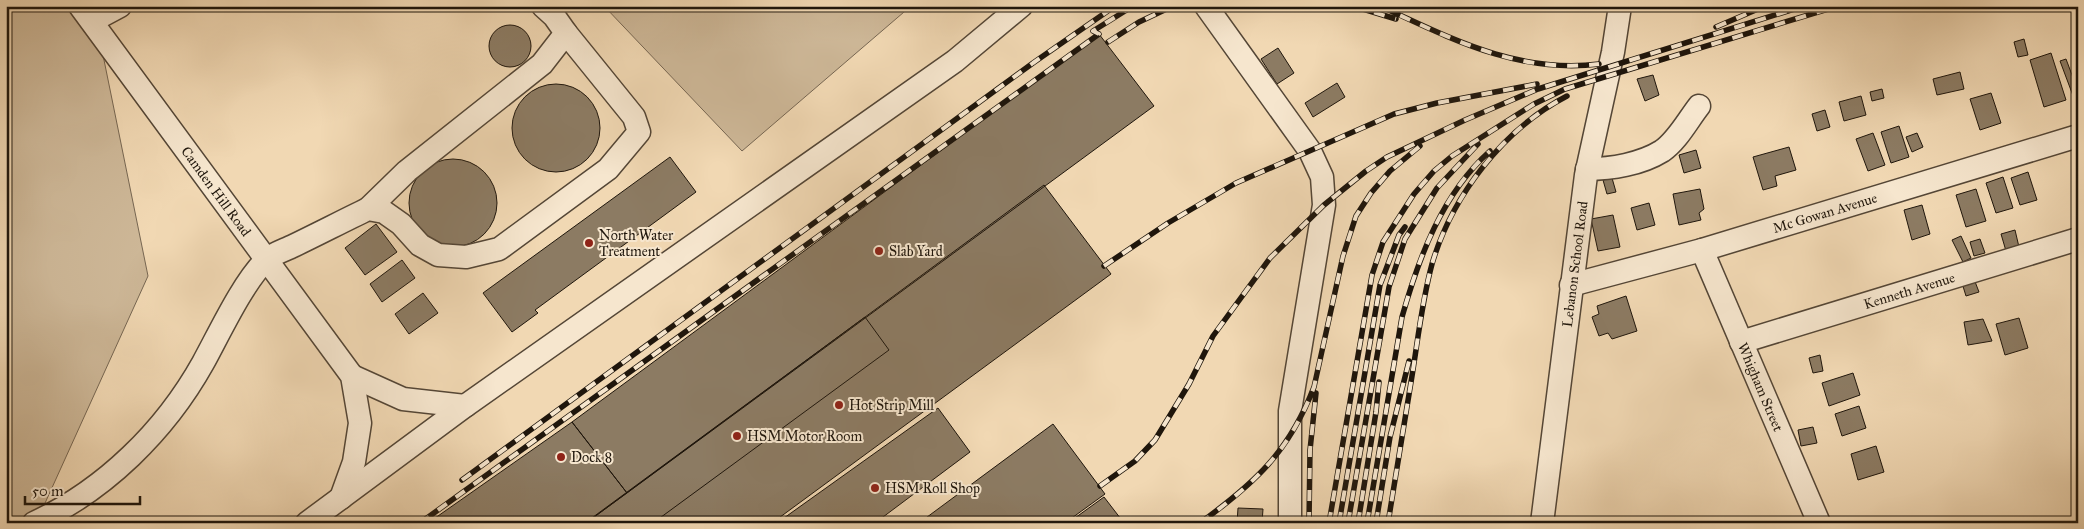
<svg xmlns="http://www.w3.org/2000/svg" width="2084" height="529" font-family="'IM FELL Great Primer',serif">
<style>
.green{fill:#cdb797;stroke:#766652}
.building{fill:#8c7b63;stroke:#1f160c}
.lines{fill:none;stroke-linecap:round;stroke-linejoin:round}
.minor-casing{stroke:#544636;stroke-width:25}
.minor{stroke:#f6e6ce;stroke-width:22}
.rail-casing{stroke:#1f160c;stroke-width:5.5}
.rail{stroke:#f6e6ce;stroke-width:4;stroke-dasharray:11;stroke-linecap:butt}
.poi-dot{fill:#8f2418;stroke:#f6e6ce;stroke-width:2}
.labels{text-anchor:middle;dominant-baseline:central;stroke-width:4;stroke-linejoin:round;paint-order:stroke}
.street-label{font-size:14px;fill:#1f160c;stroke:#f6e6ce}
.poi-label{font-size:14px;fill:#1f160c;stroke:#f6e6ce;text-anchor:start}
</style>
<rect width="100%" height="100%" fill="#f1d8b3"/>
<filter id="stains"><feTurbulence type="fractalNoise" baseFrequency=".004" numOctaves="4"/><feColorMatrix values="0 0 0 0 .2 0 0 0 0 .09 0 0 0 0 .02 0 0 0 .5 -.17"/></filter>
<radialGradient id="worn" r=".72"><stop offset=".6" stop-color="#630" stop-opacity="0"/><stop offset="1" stop-color="#630" stop-opacity=".3"/></radialGradient>
<!-- green -->
<path class="green" d="M6 6H93L148 276 36 523H6Z
M604 6H911L742 151Z"/>
<!-- building -->
<path class="building" d="M489 46a21 21 0 1 1 42 0a21 21 0 1 1-42 0Z
M1099 34 1154 106 627 493 572 422Z
M2024 39 2028 55 2018 57 2014 42Z
M1278 48 1294 73 1277 84 1261 59Z
M2051 53 2066 100 2044 107 2030 60Z
M2066 59 2078 91V100L2075 101 2060 61Z
M1960 72 1964 89 1937 95 1933 79Z
M1653 75 1659 95 1645 101 1637 79Z
M1337 83 1345 97 1313 117 1305 103Z
M512 128a44 44 0 1 1 88 0a44 44 0 1 1-88 0Z
M1882 89 1884 98 1872 101 1870 92Z
M1991 93 2001 123 1980 130 1970 99Z
M1861 96 1866 115 1844 121 1839 102Z
M1825 110 1830 127 1817 131 1812 114Z
M1899 126 1909 157 1891 163 1881 132Z
M1873 133 1885 165 1868 171 1856 139Z
M1917 133 1923 147 1912 152 1906 137Z
M1789 147 1796 170 1775 176 1777 186 1763 190 1753 157Z
M1696 150 1701 168 1684 173 1679 155Z
M670 157 696 192 535 310 538 313 512 332 483 293Z
M409 203a44 44 0 1 1 88 0a44 44 0 1 1-88 0Z
M2028 172 2037 200 2020 205 2011 178Z
M2003 177 2013 208 1996 213 1986 183Z
M1612 178 1616 192 1607 194 1603 180Z
M1044 185 1111 274 772 523H586Z
M1700 189 1704 209 1699 213 1701 220 1679 225 1673 194Z
M1976 189 1986 221 1966 227 1956 195Z
M1649 203 1655 225 1637 230 1631 208Z
M1922 205 1930 234 1912 240 1904 210Z
M1613 215 1620 247 1598 251 1591 219Z
M376 224 397 252 365 275 345 248Z
M2015 230 2019 247 2006 251 2001 234Z
M1961 236 1971 258 1963 262 1952 240Z
M1980 239 1985 253 1974 256 1970 242Z
M402 260 415 278 382 302 370 284Z
M1974 279 1979 292 1966 296 1962 283Z
M423 293 438 313 409 334 395 314Z
M1626 296 1637 331 1612 339 1608 333 1599 336 1592 317 1599 314 1597 306Z
M865 317 889 350 653 523H585Z
M2019 318 2028 348 2005 355 1996 324Z
M1983 319 1992 341 1968 345 1964 322Z
M1820 355 1823 371 1813 373 1809 358Z
M1853 373 1860 395 1829 406 1822 383Z
M1859 406 1866 428 1842 436 1835 414Z
M938 408 970 452 875 523H777Z
M572 422 627 493 586 523H428Z
M1053 424 1105 494 1065 523H919Z
M1813 427 1817 443 1801 446 1798 430Z
M1876 446 1884 472 1858 480 1851 454Z
M1104 497 1124 523H1068Z
M1238 508 1263 509 1262 523H1237Z"/>
<g class="lines">
<!-- minor casing -->
<g class="minor-casing">
<g id="minor">
<path id="s1" d="M80 6 352 376 360 423 354 462 341 498"/>
<path d="M1206 6 1310 151 1322 177 1324 205 1290 411V523"/>
<path d="M92 21 120 6"/>
<path d="M1587 169C1612 169 1641 164 1662 151 1677 141 1688 120 1699 106"/>
<path d="M368 209 407 171 542 64 566 33 554 16 543 6"/>
<path id="s2" d="M1702 250 1819 523"/>
<path id="s3" d="M1571 285 1702 250 2078 136"/>
<path id="s4" d="M1741 342 2078 239"/>
<path d="M352 376 403 399 465 406"/>
<path d="M34 523C105 490 165 431 203 363 219 334 243 282 266 260 272 254 285 250 293 246 318 234 343 221 368 209L384 212 401 224 420 245 438 255 466 257 499 249 608 169 639 132 634 117 566 33"/>
<path d="M307 523 465 406 955 61 1021 6"/>
<path id="s5" d="M1542 523 1586 175 1613 52 1620 6"/>
</g>
</g>
<!-- minor -->
<use href="#minor" class="minor"/>
<!-- rail casing -->
<g class="rail-casing">
<path id="rail" d="M1353 6 1396 19
M1380 6C1452 39 1518 74 1599 64
M1716 27 1765 6
M1108 42 1139 22 1173 6
M1104 266 1168 223 1236 183 1394 114 1437 103 1537 84
M462 480 1033 63 1115 6
M1100 486 1135 461 1155 440 1189 384 1213 336 1270 258 1324 205 1366 171 1387 157 1465 120 1538 89 1804 6
M420 523 1099 34 1093 31 1133 6
M1200 523C1255 483 1289 452 1314 387L1343 256 1356 216 1371 193 1390 171 1420 146
M1309 523 1310 450 1316 393
M1329 523 1372 275 1383 242 1414 194 1434 171 1452 156 1534 104 1565 89 1838 6
M1339 523 1380 285 1399 235 1405 227
M1348 523 1389 287 1405 239 1437 188 1478 144
M1358 523 1376 412 1379 382
M1367 523 1402 317C1419 257 1442 194 1490 151
M1376 523 1390 437 1409 361
M1388 523C1396 474 1404 425 1412 376 1418 339 1422 301 1432 264 1452 196 1503 129 1567 96"/>
</g>
<!-- rail -->
<use href="#rail" class="rail"/>
</g>
<!-- markers -->
<g class="poi-dot">
<circle cx="589" cy="243" r="5"/>
<circle cx="879" cy="251" r="5"/>
<circle cx="839" cy="405" r="5"/>
<circle cx="737" cy="436" r="5"/>
<circle cx="561" cy="457" r="5"/>
<circle cx="875" cy="488" r="5"/>
</g>
<g class="labels">
<!-- street labels -->
<g class="street-label">
<text stroke="none"><textPath href="#s1" startOffset="230">Camden Hill Road</textPath></text>
<text stroke="none"><textPath href="#s3" startOffset="264">Mc Gowan Avenue</textPath></text>
<text stroke="none"><textPath href="#s5" startOffset="261">Lebanon School Road</textPath></text>
<text stroke="none"><textPath href="#s4" startOffset="176">Kenneth Avenue</textPath></text>
<text stroke="none"><textPath href="#s2" startOffset="149">Whigham Street</textPath></text>
</g>
<!-- poi labels -->
<g class="poi-label">
<text x="599" y="235">North Water<tspan x="599" dy="16">Treatment</tspan></text>
<text x="889" y="251">Slab Yard</text>
<text x="849" y="405">Hot Strip Mill</text>
<text x="747" y="436">HSM Motor Room</text>
<text x="571" y="457">Dock 8</text>
<text x="885" y="488">HSM Roll Shop</text>
</g>
</g>
<!-- margin -->
<rect width="2084" height="529" fill="none" stroke="#f1d8b3" stroke-width="25"/>
<rect x="8" y="8" width="2069" height="514" fill="none" stroke="#1f160c" stroke-width="2.5"/>
<rect x="12" y="12" width="2059" height="504" fill="none" stroke="#1f160c"/>
<!-- scale -->
<path d="M25 496v8h115v-8" fill="none" stroke="#1f160c" stroke-width="2.5"/>
<text x="32" y="496" font-size="15" fill="#1f160c" stroke="#f6e6ce" stroke-width="4" paint-order="stroke">50 m</text>
<rect width="100%" height="100%" filter="url(#stains)"/>
<rect width="100%" height="100%" fill="url(#worn)"/>
</svg>
